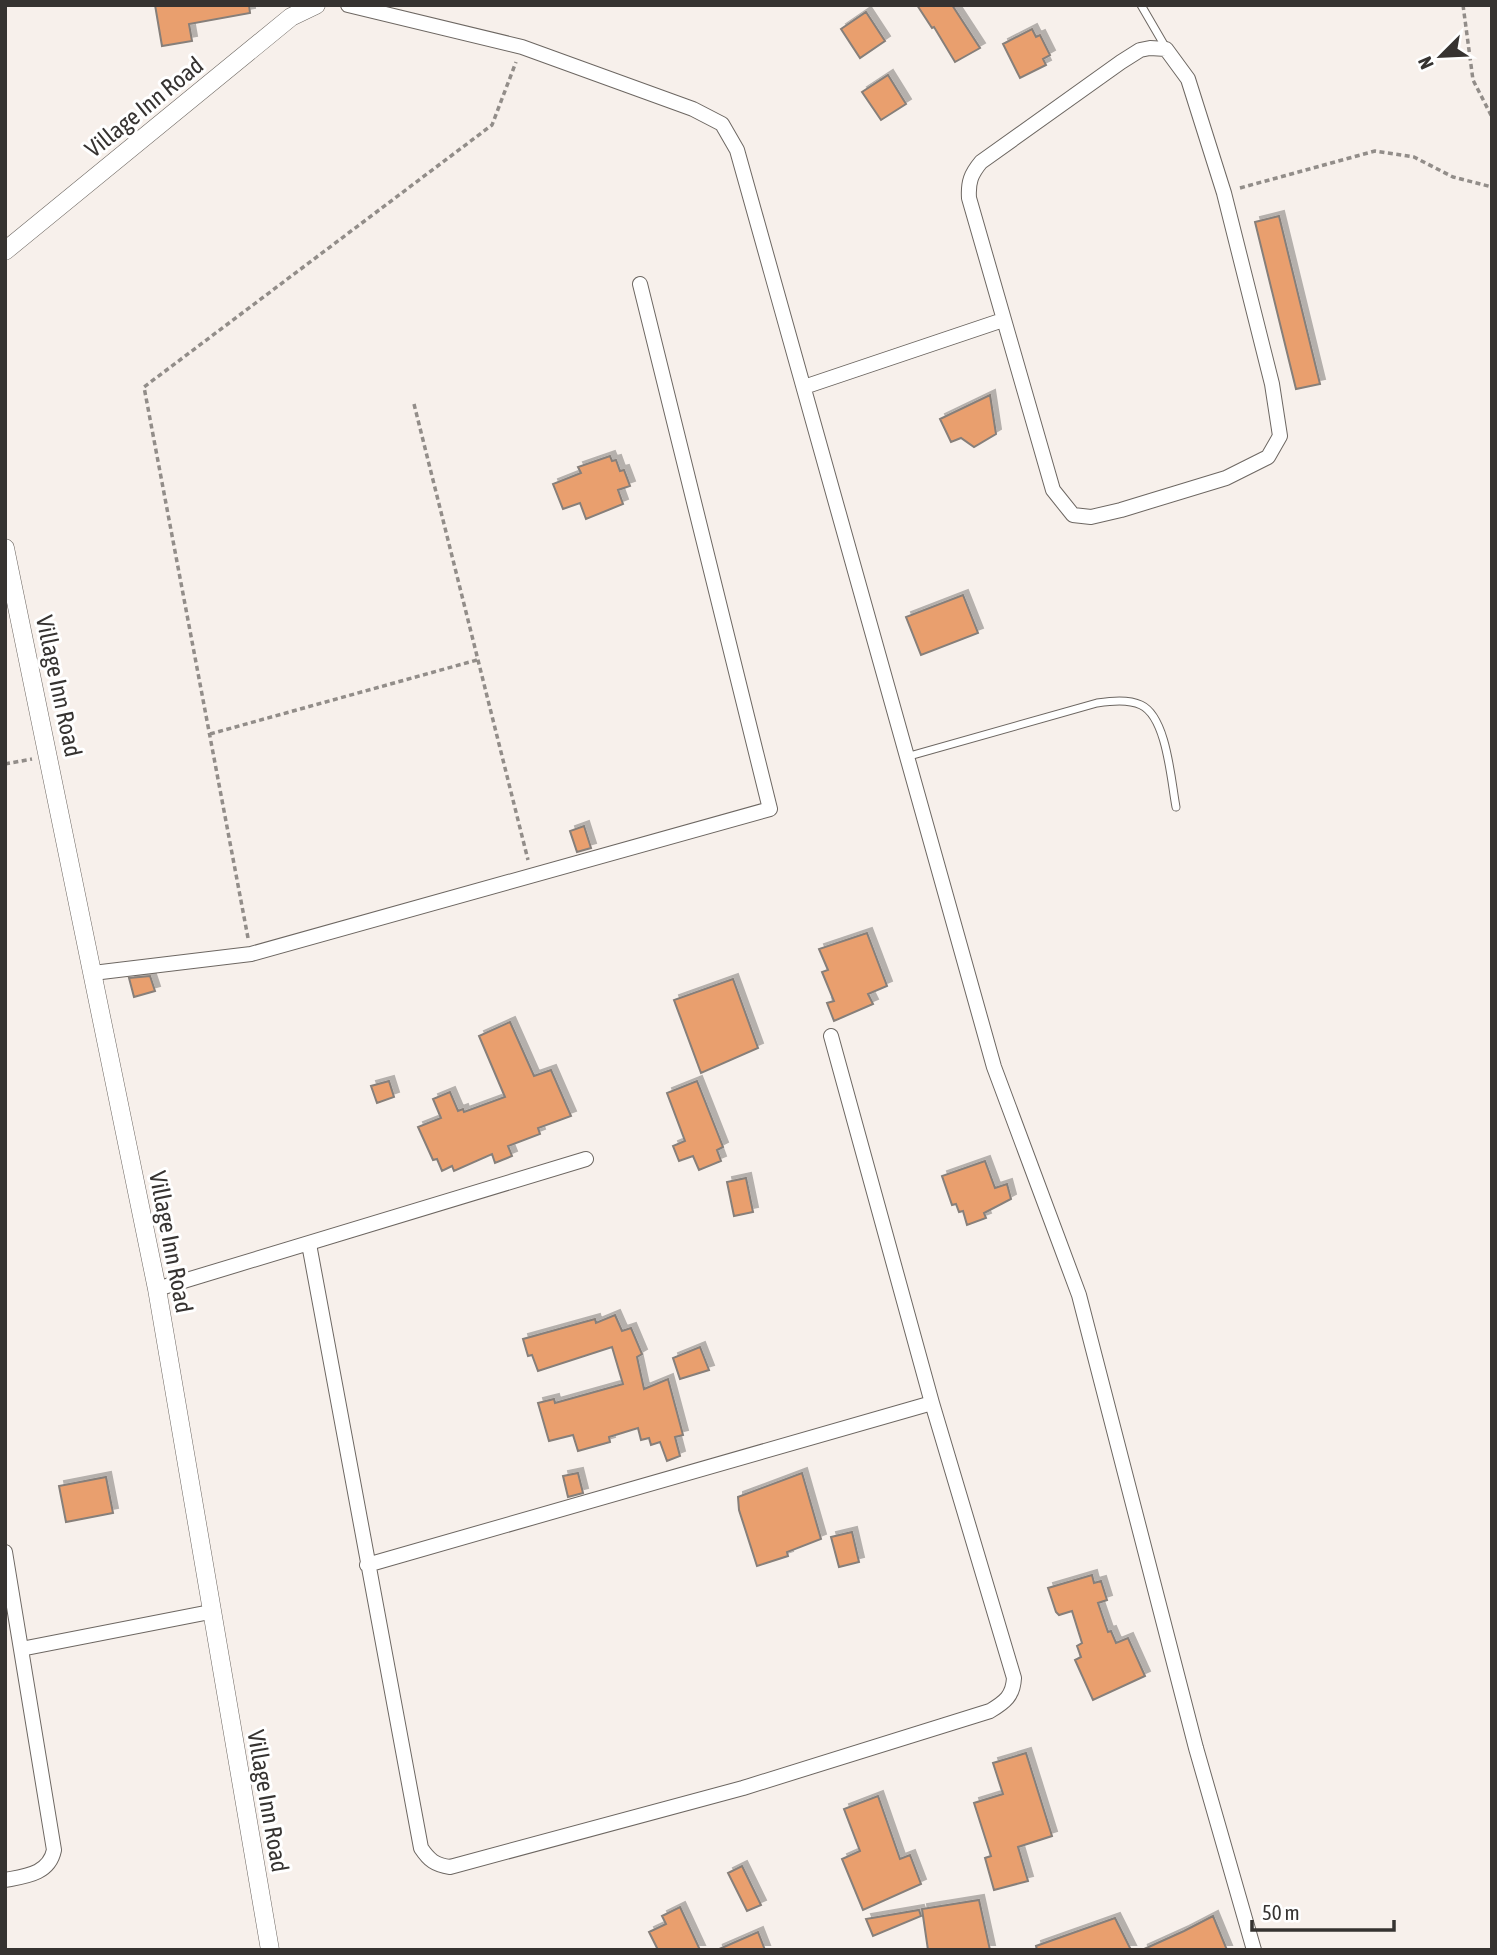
<svg xmlns="http://www.w3.org/2000/svg" width="1497" height="1955" font-family="'Asap Condensed',sans-serif">
<style>
.building{fill:#e99f6e;stroke:#867f7a;stroke-width:2;filter:url(#shadow)}
.lines{fill:none;stroke-linecap:round;stroke-linejoin:round}
.service-casing{stroke:#6d6762;stroke-width:9}
.minor-casing{stroke:#6d6762;stroke-width:16}
.tertiary-casing{stroke:#6d6762;stroke-width:19}
.path{stroke:#928d89;stroke-width:3.5;stroke-dasharray:5 3.5;stroke-linecap:butt}
.service{stroke:#fff;stroke-width:7}
.minor{stroke:#fff;stroke-width:14}
.tertiary{stroke:#fff;stroke-width:18}
.labels{text-anchor:middle;dominant-baseline:central;stroke-width:6;stroke-linejoin:round;paint-order:stroke}
.street-label{font-size:24px;fill:#363331;stroke:#fff}
</style>
<defs>
<filter id="shadow"><feDropShadow dx="5" dy="-5" stdDeviation="0" flood-color="#0004"/></filter>
</defs>
<rect width="100%" height="100%" fill="#f7f0eb"/>
<!-- building -->
<path class="building" d="M155 5H249L250 13 189 24 192 41 162 46Z
M917 5H952L980 48 955 62 934 27 932 28Z
M866 12 885 41 860 58 841 29Z
M1032 29 1036 37 1040 35 1050 55 1043 59 1046 65 1020 78 1003 44Z
M888 75 906 104 881 120 862 92Z
M1279 216 1320 384 1296 389 1255 222Z
M990 395 996 434 974 447 961 438 951 442 940 419Z
M610 456 612 461 616 460 620 471 624 470 630 486 618 490 623 504 586 519 580 503 563 509 553 484 581 473 578 467Z
M963 595 978 633 921 655 906 617Z
M584 826 591 848 577 852 570 831Z
M867 933 887 986 868 994 873 1004 834 1021 827 1003 834 1001 822 972 828 970 819 949Z
M150 976 155 991 134 997 129 978Z
M733 979 758 1048 701 1073 674 1000Z
M510 1022 534 1076 551 1070 571 1116 538 1128 540 1134 508 1146 512 1156 495 1163 492 1154 454 1171 452 1166 442 1171 437 1159 433 1160 418 1127 441 1118 433 1099 450 1092 458 1111 463 1109 464 1112 505 1097 479 1036Z
M389 1081 394 1097 377 1103 371 1086Z
M697 1081 723 1147 717 1150 721 1161 699 1170 693 1156 679 1161 673 1146 685 1141 667 1093Z
M985 1161 995 1188 1007 1184 1011 1199 984 1213 986 1218 967 1225 963 1211 959 1212 956 1204 952 1205 942 1176Z
M746 1178 753 1212 734 1216 727 1182Z
M615 1315 622 1331 631 1328 642 1354 637 1357 644 1389 668 1379 683 1435 675 1437 680 1456 667 1461 660 1442 651 1445 649 1438 641 1440 638 1428 609 1437 610 1442 578 1451 573 1435 549 1441 538 1403 554 1399 555 1403 623 1384 612 1347 538 1371 532 1355 528 1356 523 1339 595 1319 596 1323Z
M700 1347 709 1370 680 1379 673 1358Z
M578 1473 583 1493 568 1497 563 1476Z
M802 1473 821 1539 787 1552 788 1556 757 1566 739 1510 738 1497Z
M106 1477 113 1513 66 1522 59 1486Z
M852 1532 859 1562 839 1567 831 1537Z
M1092 1575 1094 1583 1101 1581 1107 1600 1098 1603 1108 1632 1111 1631 1116 1643 1128 1638 1145 1676 1093 1700 1075 1660 1081 1657 1077 1646 1082 1643 1072 1611 1059 1615 1056 1612 1048 1588Z
M1026 1753 1052 1836 1018 1847 1028 1881 994 1890 985 1858 991 1856 974 1803 1003 1794 993 1763Z
M878 1796 900 1859 910 1855 921 1884 863 1910 842 1859 860 1851 844 1809Z
M742 1866 761 1905 747 1911 728 1873Z
M979 1900 990 1950H928L922 1909Z
M680 1907 700 1950H658L649 1932 666 1924 662 1916Z
M919 1910 921 1916 873 1936 866 1919Z
M1213 1916 1227 1950H1142L1184 1931Z
M1115 1918 1131 1950H1037L1036 1946Z
M758 1932 765 1950H717Z"/>
<g class="lines">
<!-- service casing -->
<g class="service-casing">
<path id="service" d="M1141 5 1166 48
M906 757 1097 703C1111 701 1128 699 1141 705 1167 717 1171 781 1176 807"/>
</g>
<!-- minor casing -->
<g class="minor-casing">
<path id="minor" d="M348 5 522 47 693 109 722 124 737 150 994 1067 1079 1295 1196 1748 1254 1950
M1150 48 1166 49 1188 79 1224 193 1272 384 1280 436 1268 457 1226 478 1121 510 1091 517 1073 515 1053 490 969 198C968 182 971 174 981 162L1121 62 1140 50Z
M804 387 1003 320
M93 973 251 954 770 809 640 284
M309 1244 421 1848C429 1860 435 1865 450 1867L743 1788 990 1711C1005 1702 1013 1696 1014 1678L932 1403 831 1036
M157 1289 586 1159
M5 1552 54 1850C49 1874 26 1876 5 1880
M367 1565 932 1403
M21 1649 210 1612"/>
</g>
<!-- tertiary casing -->
<g class="tertiary-casing">
<path id="tertiary" d="M5 251 291 17 316 5
M5 548 157 1289 270 1950"/>
</g>
<!-- path -->
<path class="path" d="M1463 5 1473 80 1492 117
M1240 188 1375 151 1414 157 1453 177 1492 187
M414 404 528 860
M210 734 477 660
M5 764 32 759
M248 938 144 387 492 125 516 62"/>
<!-- service -->
<use href="#service" class="service"/>
<!-- minor -->
<use href="#minor" class="minor"/>
<!-- tertiary -->
<use href="#tertiary" class="tertiary"/>
</g>
<g class="labels">
<!-- street labels -->
<g class="street-label">
<text transform="translate(144 107) rotate(-39)">Village Inn Road</text>
<text transform="translate(59 686) rotate(78)">Village Inn Road</text>
<text transform="translate(171 1242) rotate(79)">Village Inn Road</text>
<text transform="translate(268 1801) rotate(80)">Village Inn Road</text>
</g>
</g>
<!-- border -->
<rect width="1497" height="1955" fill="none" stroke="#363331" stroke-width="14"/>
<!-- north arrow -->
<g transform="translate(1441 56) rotate(246)" stroke="#ffffff" stroke-width="5" paint-order="stroke">
<path d="M0-5L12 26L0 18L-12 26Z" fill="#363331"/>
<text y="-10" font-size="19" font-weight="bold" text-anchor="middle" fill="#363331">N</text>
</g>
<!-- scale -->
<path d="M1252 1920v10h142v-10" fill="none" stroke="#363331" stroke-width="3.5"/>
<text x="1262" y="1920" font-size="21" fill="#363331" stroke="#ffffff" stroke-width="5" paint-order="stroke">50 m</text>
</svg>
